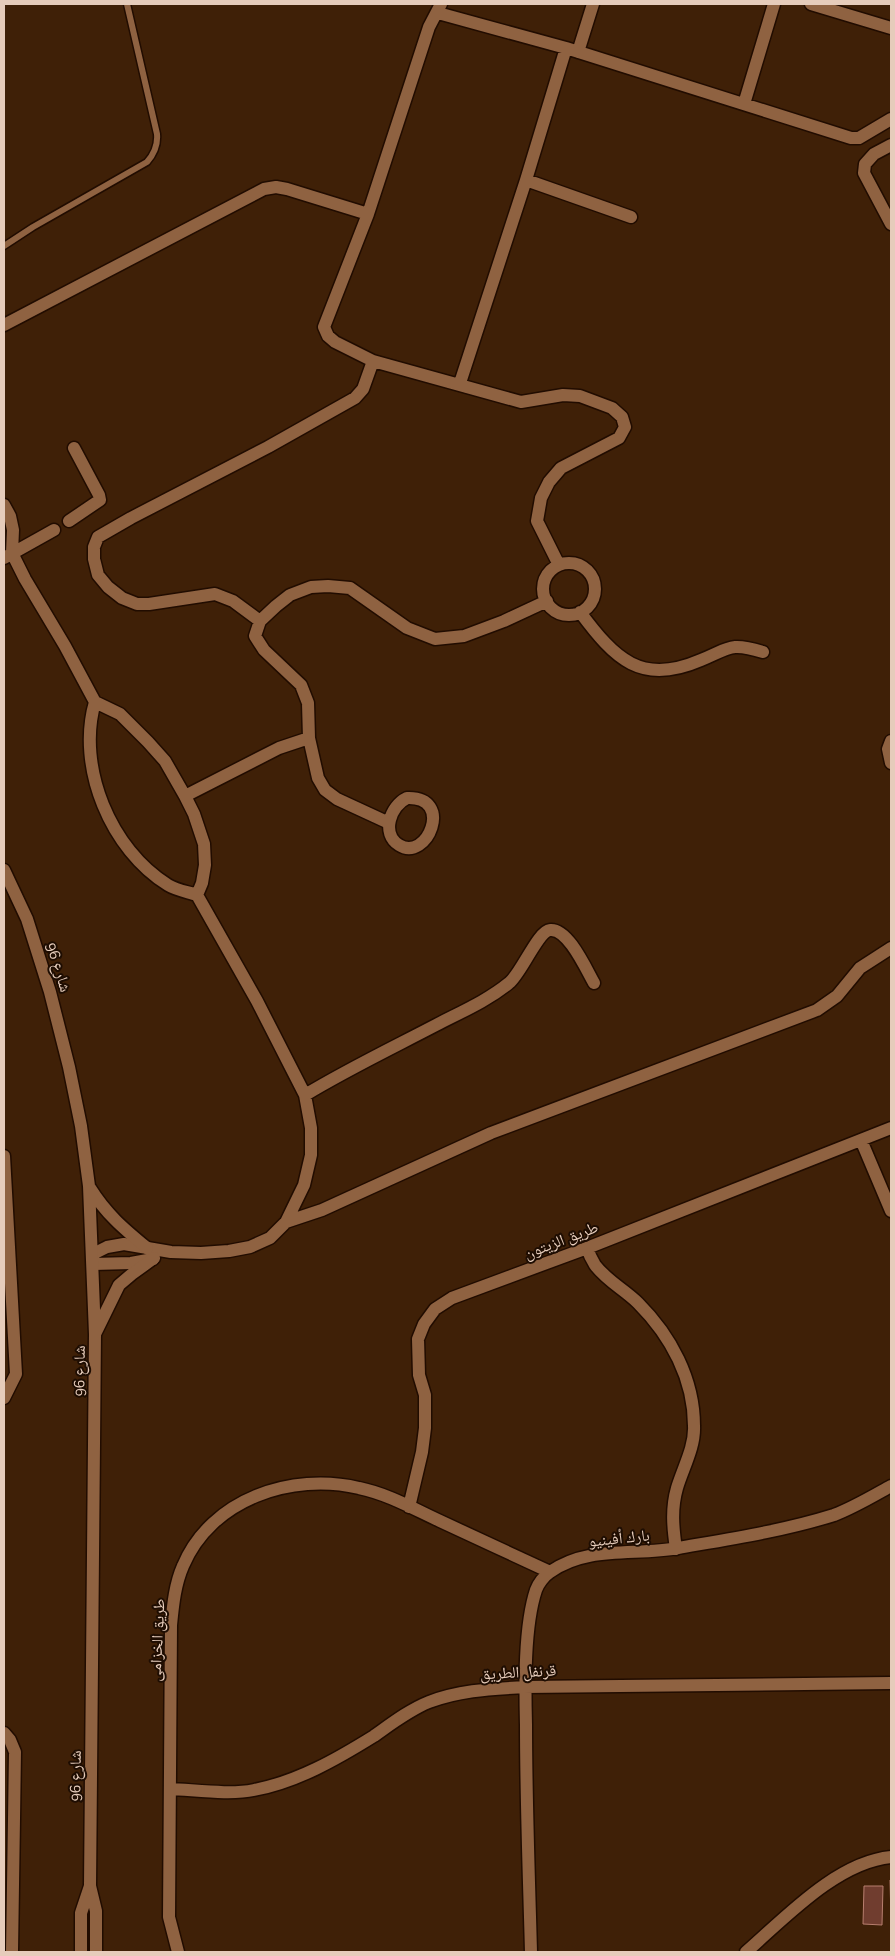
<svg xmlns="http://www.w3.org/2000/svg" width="895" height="1956" font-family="'Zilla Slab','Noto Naskh Arabic',serif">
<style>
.building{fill:#703d2f;stroke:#b77e6e}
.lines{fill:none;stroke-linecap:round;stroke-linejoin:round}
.lane-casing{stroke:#210c00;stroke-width:9}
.street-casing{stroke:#210c00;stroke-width:15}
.secondary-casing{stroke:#210c00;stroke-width:15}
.lane{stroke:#8f6241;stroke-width:6}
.street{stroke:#8f6241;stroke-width:12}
.secondary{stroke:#8f6241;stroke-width:12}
.labels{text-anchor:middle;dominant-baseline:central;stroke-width:4;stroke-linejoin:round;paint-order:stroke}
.street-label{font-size:16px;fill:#e6ccbb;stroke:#1e0d02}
</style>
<rect width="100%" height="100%" fill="#3f2007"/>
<!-- building -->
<path class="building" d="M890 1880H891V1920Z
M864 1886H883L882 1925 863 1924Z"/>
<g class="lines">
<!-- lane casing -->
<g class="lane-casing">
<path id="lane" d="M4 246 33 227 147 162C155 153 158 145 157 134L127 4"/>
</g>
<!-- street casing -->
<g class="street-casing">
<path id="street" d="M441 4 429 27 368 214 324 327 328 336 335 342 373 361 521 402 563 395 580 396 612 408 622 417 625 427 619 438 561 468 549 482 541 498 537 521 559 565
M811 4 891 28
M438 13 566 48 851 138H859L891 119
M578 52 593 4
M744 104 774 4
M891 145 874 154 865 164 864 173 891 224
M526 180 631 217
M4 325 264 189 276 187 287 189 368 214
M460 383 526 180 566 48
M4 505 10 516 13 530 12 553 25 579 65 646 95 702 120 714 148 742 165 761 185 796 194 814 204 844 205 865 202 883 197 895 257 1001 305 1095 311 1128V1155L304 1185 286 1222 270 1238 250 1247 229 1251 201 1253 171 1252 124 1244 107 1247 93 1254
M69 521 100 500 99 495 74 448
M4 558 54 530
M543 589a26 26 0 1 1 52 0a26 26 0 1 1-52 0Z
M580 612C615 659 641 686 701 660 730 648 730 642 763 652
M260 621 233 601 215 594 149 604H137L122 598 108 587 98 575 94 559V547L98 537 131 518 268 447 355 398 363 389 373 361
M95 702C76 767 111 850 168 885 176 890 188 892 197 895
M891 741 888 749 891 763
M185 796 279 748 309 738
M407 798C455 796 427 863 399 845 381 834 390 806 407 798Z
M389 823 337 799 325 790 318 778 309 738 308 703 301 685 264 650 255 636 260 621 276 606 290 595 311 587 328 586 350 588 407 628 435 639 464 636 504 621 547 601
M305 1095C348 1069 392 1048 436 1025 461 1012 487 1001 509 983 521 974 538 931 550 930 568 928 586 969 594 983
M861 1140 891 1211
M4 1156 16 1374 4 1398
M286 1222 322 1210 491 1133 817 1010 837 996 860 968 891 948
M587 1248C589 1254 592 1260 595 1265 607 1281 625 1290 638 1303 671 1336 694 1379 694 1426 695 1447 683 1468 677 1488 671 1509 673 1528 676 1549
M93 1264 131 1263 153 1259
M409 1507 422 1452 425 1428V1395L419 1375 418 1339 424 1324 435 1309 452 1298 587 1248 891 1128
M4 1733 10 1740 15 1752 12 1952
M170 1789C195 1790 230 1795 254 1790 297 1782 337 1759 374 1736 391 1724 409 1710 429 1702 460 1690 492 1689 525 1687L891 1683
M178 1952 169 1917 171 1625C173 1605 175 1584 183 1566 211 1499 292 1472 359 1488 388 1494 414 1509 440 1521 477 1538 513 1555 550 1572
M531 1952C529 1877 526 1801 526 1725 525 1687 524 1626 536 1590 538 1584 544 1576 550 1572 588 1545 636 1556 678 1548 730 1539 783 1531 834 1515 853 1508 873 1496 891 1486
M746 1952C785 1918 837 1862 891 1857"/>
</g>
<!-- secondary casing -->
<g class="secondary-casing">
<path id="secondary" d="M4 870 27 919 50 992 69 1067 81 1126 89 1186 95 1334 90 1886 96 1911V1952
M90 1188C106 1214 124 1229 147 1248
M95 1334 119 1285 132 1274 154 1258
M81 1952V1913L90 1886"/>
</g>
<!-- lane -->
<use href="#lane" class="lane"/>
<!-- street -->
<use href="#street" class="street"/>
<!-- secondary -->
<use href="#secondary" class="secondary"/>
</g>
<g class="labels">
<!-- street labels -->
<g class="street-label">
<text transform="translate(59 967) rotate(73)">شارع 96</text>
<text transform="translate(561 1240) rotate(-21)">طريق الزيتون</text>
<text transform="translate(79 1371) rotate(-89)">شارع 96</text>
<text transform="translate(619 1538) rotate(-6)">بارك أفينيو</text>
<text transform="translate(157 1640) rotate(-87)">طريق الخزامى</text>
<text transform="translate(518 1672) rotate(-3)">قرنفل الطريق</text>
<text transform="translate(75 1776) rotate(-89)">شارع 96</text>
</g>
</g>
<!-- border -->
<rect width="895" height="1956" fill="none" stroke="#e6ccbb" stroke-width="10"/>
</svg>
